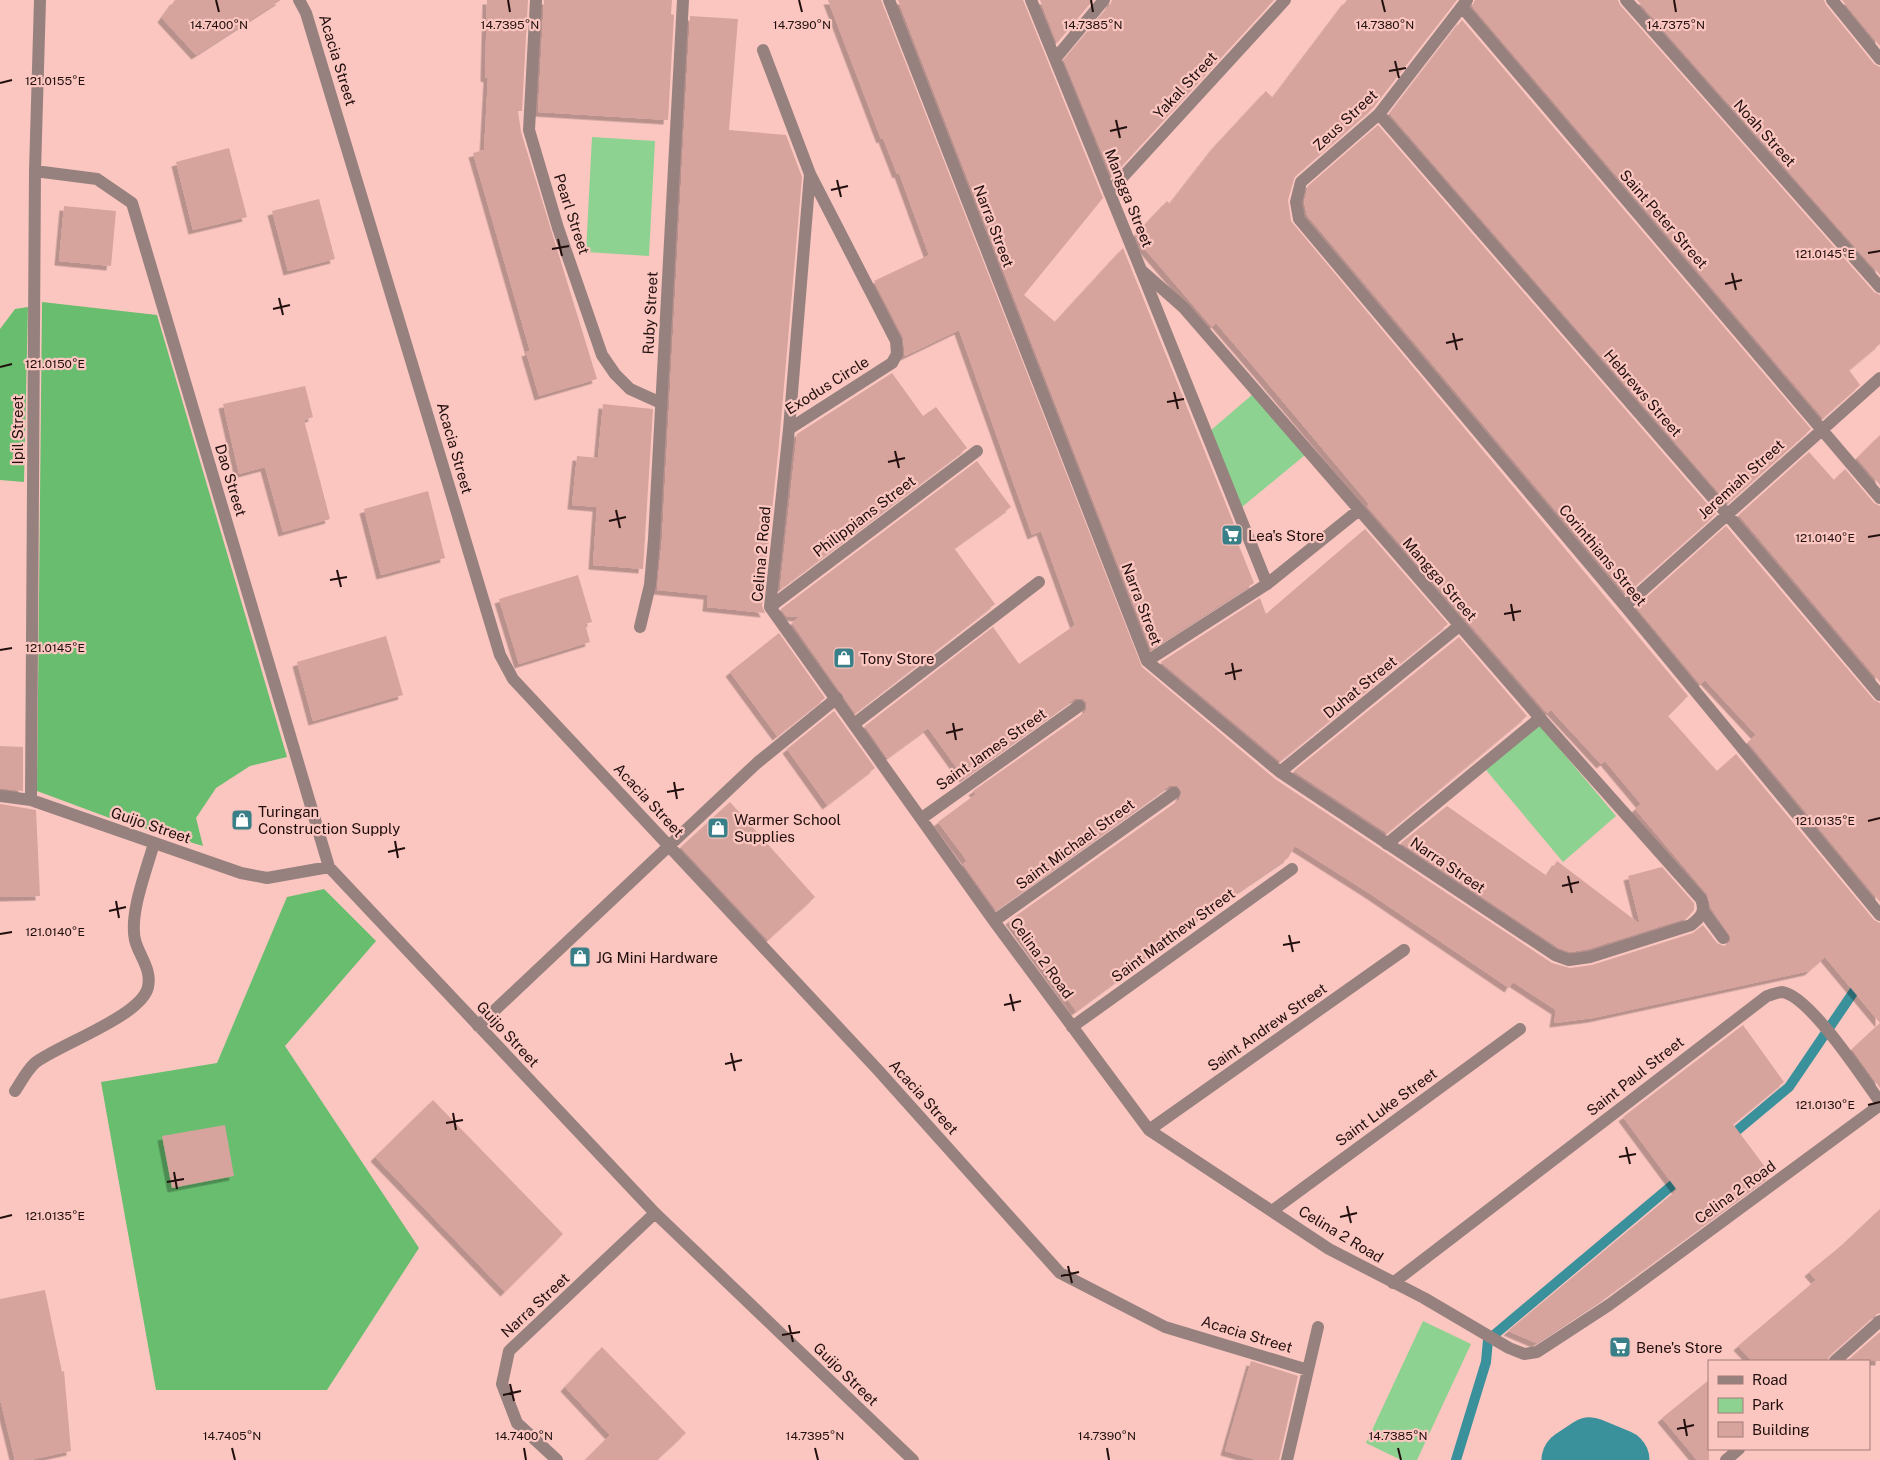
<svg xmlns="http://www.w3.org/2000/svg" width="1880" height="1460" font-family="'Public Sans',sans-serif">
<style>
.green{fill:#8ed291}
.forest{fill:#68bd6f}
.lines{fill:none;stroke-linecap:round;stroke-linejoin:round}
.stream{stroke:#3b919b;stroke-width:10}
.river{stroke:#3b919b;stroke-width:61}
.building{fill:#d6a39d;filter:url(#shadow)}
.service{stroke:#97817e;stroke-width:12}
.minor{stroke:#97817e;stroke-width:12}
.ticks{fill:none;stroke:#210f0e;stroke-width:2}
.labels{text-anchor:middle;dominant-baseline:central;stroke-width:4.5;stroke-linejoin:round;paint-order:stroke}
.street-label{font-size:15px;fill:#210f0e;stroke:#fbc6c0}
.poi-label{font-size:15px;fill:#210f0e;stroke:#fbc6c0;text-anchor:start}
.ticks-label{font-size:12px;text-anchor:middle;fill:#210f0e;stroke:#fbc6c0;stroke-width:4.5;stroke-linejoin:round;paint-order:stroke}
</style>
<defs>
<filter id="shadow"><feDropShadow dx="-4.5" dy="4.5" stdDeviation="0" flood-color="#0004"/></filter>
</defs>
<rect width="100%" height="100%" fill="#fbc6c0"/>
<!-- green -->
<path class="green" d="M592 137 655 141 649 256 586 252Z
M1253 394 1305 455 1242 507 1210 431Z
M1539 724 1616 816 1563 862 1486 770Z
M1423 1321 1471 1344 1417 1460H1401L1366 1443Z"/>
<!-- forest -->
<path class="forest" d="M42 302 157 315 287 757 250 766 216 788 196 818 203 846 107 817 37 791Z
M28 307 24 482 0 480V329L15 309Z
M324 889 376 941 285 1046 419 1248 327 1390H156L101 1082 217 1063 287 897Z"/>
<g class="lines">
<!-- stream -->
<path class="stream" d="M1728 1138 1789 1087 1861 981
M1456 1460 1486 1362 1488 1340 1682 1177"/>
<!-- river -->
<path class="river" d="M1572 1460 1590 1448 1619 1460"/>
</g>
<!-- building -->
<path class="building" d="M175 0H281L196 55 162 18Z
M487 0H528L522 111H518L521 132 597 379 539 396 526 352 530 351 473 153 484 150 488 78 485 77Z
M544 0H672L671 14 674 15 668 120 538 112Z
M828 0H881L1142 667 1275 779 1552 963 1570 968 1592 965 1693 933 1703 925 1717 943 1724 946 1730 942 1731 937 1711 908 1707 894 1635 809 1641 804 1605 761 1601 764 1551 710 1547 713 1367 506 1369 504 1259 373 1216 323 1212 327 1138 241 1135 235 1167 201 1170 204 1216 145 1266 91 1273 98 1347 0H1457L1373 108 1295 176 1288 200 1291 221 1688 696 1668 716 1717 771 1736 754 1874 920 1880 923V1023L1825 957 1809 971 1593 1018 1554 1023 1556 1010 1513 982 1509 988 1369 893 1295 846 1288 858 1178 933 1179 935 1076 1011 1010 920 1179 800 1182 792 1177 785 1169 786 996 910 963 864 967 861 938 822 976 794 973 791 1084 713 1087 709 1086 702 1082 698 1074 699 964 778 928 728 887 758 865 726 993 627 1019 664 1075 625 1041 531 1032 535 959 330 905 356 903 337 874 281 929 255 899 173 897 174 883 138 881 139Z
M898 0H1023L1103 198 1024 295 1055 322 1123 248 1238 534 1235 536 1254 583 1151 649Z
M1040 0H1093L1057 43Z
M1112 0H1274L1112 177 1064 60 1110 5Z
M1475 0H1618L1620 5 1874 292 1880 295V344L1849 370 1860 385 1823 418 1472 6Z
M1637 0H1824L1826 5 1874 64 1880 67V275Z
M1842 0H1880V46Z
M690 16 738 19 729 130 786 135 802 177 779 444 762 606 765 613 707 607 708 595 657 590 662 540Z
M1462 20 1811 429 1728 503 1390 114Z
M1378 125 1716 514 1626 594 1307 215 1304 202 1308 186Z
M229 148 247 217 193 230 176 162Z
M319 199 335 259 288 271 272 211Z
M64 206 116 211 111 266 59 261Z
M892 373 923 416 936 407 967 448 780 589 797 434Z
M305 386 313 417 304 420 330 519 283 532 265 467 239 474 223 404Z
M603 404 653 409 643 569 593 565 597 507 572 505 577 456 598 458Z
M1880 435V485L1857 458Z
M1809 452 1834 480 1845 469 1874 503 1880 506V682L1739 515Z
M977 461 1011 507 954 548 995 604 855 713 792 623 799 617 786 616 781 609Z
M428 491 445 558 381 575 364 509Z
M1726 526 1874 700 1880 703V902L1748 742 1756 735 1705 680 1700 684 1636 607Z
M1365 529 1448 624 1280 761 1161 662 1260 598 1266 614Z
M578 575 592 622 585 624 590 642 519 664 499 599Z
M779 633 825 698 777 736 730 672Z
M386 636 403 695 313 721 297 662Z
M1459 637 1527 716 1387 833 1294 771Z
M834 711 875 768 827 805 787 749Z
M0 746 23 747V791L0 788Z
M730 802 815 897 768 940 681 847Z
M0 804 36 810 40 896 0 897Z
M1447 806 1547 876 1557 861 1640 924 1628 876 1662 867 1694 903V910L1687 918 1588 949 1570 952 1559 948 1401 843Z
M1880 1023V1088L1852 1049Z
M1743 1025 1784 1082 1733 1124 1771 1175 1604 1298 1536 1343 1508 1331 1677 1190 1623 1117Z
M433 1100 563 1234 505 1292 375 1157Z
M225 1125 234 1176 172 1188 162 1136Z
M1880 1209V1313L1875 1315 1830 1355 1827 1361H1752L1738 1346 1816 1280 1809 1272 1842 1245Z
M45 1290 62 1372 64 1371 71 1451 30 1460H15L0 1399V1299Z
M1880 1332V1361H1847Z
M602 1347 686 1433 657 1460H585L610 1435 565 1387Z
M1251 1361 1298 1376 1279 1460H1257L1225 1451Z
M1709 1380V1460H1697L1662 1418Z"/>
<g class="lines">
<!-- service -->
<path class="service" d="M1141 270 1267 584
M1387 844 1540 718
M1703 911 1723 938
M15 1091C21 1082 27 1070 35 1063 58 1045 142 1016 148 987 152 969 139 956 135 940 129 913 147 869 154 843"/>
<!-- minor -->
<path class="minor" d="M299 0 306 13 500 655 513 679 878 1070 1060 1273 1165 1327 1308 1370
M536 0 529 130 558 228 602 355 615 374 630 389 661 403
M889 0 1147 661 1280 772 1555 955 1569 960 1590 957 1691 925C1701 917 1706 912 1701 899L1540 718 1184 308 1141 270 1031 0
M1467 0 1379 114 1301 182 1296 202 1299 219 1625 606 1880 915
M1626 0 1880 287
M1832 0 1880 59
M1462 7 1880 498
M763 50 810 174 896 341 897 354 892 363 789 429
M1055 59 1104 0
M1379 114 1726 513 1880 695
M35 171 97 179 132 203 329 867
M810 174 789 429 770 607 994 921 1149 1130 1329 1249 1424 1298 1509 1348 1524 1354 1537 1352 1609 1305 1880 1105
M1109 192 1285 0
M1625 606 1880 378
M770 607 977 451
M640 627 650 585 654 539 683 0
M1147 661 1267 584 1359 510
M854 724 1039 582
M1280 772 1459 626
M0 796 31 800 241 873 267 878 329 867 655 1213 913 1460
M31 800 35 171 40 0
M922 818 1079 706
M994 921 1174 793
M478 1026 757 763 837 698
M1072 1027 1292 869
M1149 1130 1404 950
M1272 1211 1520 1029
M1393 1283 1767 996C1771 995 1778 992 1782 992 1809 995 1863 1078 1880 1102
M1835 1361 1880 1321
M557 1460 517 1423 502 1384 509 1351 655 1213
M1287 1460 1318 1327
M1726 1460 1739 1449"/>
</g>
<!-- ticks -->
<path class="ticks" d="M216 0 219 12M508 0 510 12M799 0 802 12M1091 0 1093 12M1382 0 1385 12M1674 0 1676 12M1395 61 1399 78M1389 71 1406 68M0 83 12 80M1116 120 1120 138M1110 131 1127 127M837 180 841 197M831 190 848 186M558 239 562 256M552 249 569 246M1868 253 1880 251M1732 273 1736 290M1725 284 1742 280M279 298 283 315M273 309 290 305M1453 333 1457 350M1446 343 1463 339M0 367 12 364M1174 392 1178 409M1167 402 1184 399M895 451 899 468M888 462 905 458M616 510 620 528M609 521 626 517M1868 537 1880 535M337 570 341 587M330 580 347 577M1511 604 1514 621M1504 614 1521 611M0 650 12 648M1232 663 1235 680M1225 674 1242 670M953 723 956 740M946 733 963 729M674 782 677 799M667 792 684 789M1868 821 1880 818M395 841 398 858M388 852 405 848M1568 876 1572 893M1562 886 1579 882M116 901 119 918M109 911 126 907M0 934 12 932M1289 935 1293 952M1283 945 1300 942M1010 994 1014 1011M1004 1005 1021 1001M731 1053 735 1071M725 1064 742 1060M1868 1105 1880 1102M453 1113 456 1130M446 1123 463 1120M1626 1147 1630 1164M1619 1157 1636 1154M174 1172 177 1189M167 1182 184 1179M1347 1206 1351 1223M1340 1217 1357 1213M0 1218 12 1215M1068 1266 1072 1283M1061 1276 1079 1272M789 1325 793 1342M782 1335 800 1332M510 1384 514 1401M503 1395 521 1391M1684 1419 1687 1436M1677 1429 1694 1425M232 1448 235 1460M524 1448 526 1460M815 1448 818 1460M1107 1448 1109 1460M1398 1448 1401 1460"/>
<!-- icons -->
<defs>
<g id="supermarket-square" transform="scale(1.125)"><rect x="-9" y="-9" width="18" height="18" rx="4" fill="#387f88" stroke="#fbc6c0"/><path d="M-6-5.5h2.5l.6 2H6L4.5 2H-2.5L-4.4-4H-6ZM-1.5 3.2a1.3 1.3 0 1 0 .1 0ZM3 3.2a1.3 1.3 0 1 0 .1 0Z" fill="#fff"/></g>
<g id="shop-square" transform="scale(1.125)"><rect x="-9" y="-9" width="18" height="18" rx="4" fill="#387f88" stroke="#fbc6c0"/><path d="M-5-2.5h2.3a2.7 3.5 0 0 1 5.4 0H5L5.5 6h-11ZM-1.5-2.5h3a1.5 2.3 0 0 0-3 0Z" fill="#fff"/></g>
</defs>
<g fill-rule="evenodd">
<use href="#supermarket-square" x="1232" y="535"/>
<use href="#shop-square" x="844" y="658"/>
<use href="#shop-square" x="242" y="820"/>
<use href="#shop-square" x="718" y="828"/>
<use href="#shop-square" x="580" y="957"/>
<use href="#supermarket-square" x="1620" y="1347"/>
</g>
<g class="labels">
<!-- street labels -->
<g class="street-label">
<text transform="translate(338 60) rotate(73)">Acacia Street</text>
<text transform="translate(1185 85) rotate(-47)">Yakal Street</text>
<text transform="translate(1345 120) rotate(-43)">Zeus Street</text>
<text transform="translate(1765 133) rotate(48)">Noah Street</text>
<text transform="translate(1129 198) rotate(68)">Mangga Street</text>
<text transform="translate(572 214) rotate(72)">Pearl Street</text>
<text transform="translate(1664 219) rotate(49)">Saint Peter Street</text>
<text transform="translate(994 226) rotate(69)">Narra Street</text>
<text transform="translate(650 313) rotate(-87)">Ruby Street</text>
<text transform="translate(827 385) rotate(-32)">Exodus Circle</text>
<text transform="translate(1643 393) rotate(49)">Hebrews Street</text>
<text transform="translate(17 430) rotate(-90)">Ipil Street</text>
<text transform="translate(455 448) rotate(74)">Acacia Street</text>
<text transform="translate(1741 479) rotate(-42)">Jeremiah Street</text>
<text transform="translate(231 480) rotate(73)">Dao Street</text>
<text transform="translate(864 516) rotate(-37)">Philippians Street</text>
<text transform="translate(761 554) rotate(-85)">Celina 2 Road</text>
<text transform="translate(1603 555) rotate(50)">Corinthians Street</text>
<text transform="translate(1440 579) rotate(49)">Mangga Street</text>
<text transform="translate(1142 604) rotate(69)">Narra Street</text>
<text transform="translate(1360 687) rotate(-39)">Duhat Street</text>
<text transform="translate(991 749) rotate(-35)">Saint James Street</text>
<text transform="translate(649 800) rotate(47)">Acacia Street</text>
<text transform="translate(151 825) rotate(19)">Guijo Street</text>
<text transform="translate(1075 844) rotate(-36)">Saint Michael Street</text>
<text transform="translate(1448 865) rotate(34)">Narra Street</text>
<text transform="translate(1173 935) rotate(-36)">Saint Matthew Street</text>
<text transform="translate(1042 958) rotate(54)">Celina 2 Road</text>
<text transform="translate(1267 1027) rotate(-35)">Saint Andrew Street</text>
<text transform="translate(508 1034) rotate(47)">Guijo Street</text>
<text transform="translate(1635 1076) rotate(-38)">Saint Paul Street</text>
<text transform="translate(924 1097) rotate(48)">Acacia Street</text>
<text transform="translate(1386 1107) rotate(-36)">Saint Luke Street</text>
<text transform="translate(1735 1192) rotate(-36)">Celina 2 Road</text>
<text transform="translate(1341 1234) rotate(31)">Celina 2 Road</text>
<text transform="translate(535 1305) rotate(-43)">Narra Street</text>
<text transform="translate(1247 1334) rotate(17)">Acacia Street</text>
<text transform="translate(846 1374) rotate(44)">Guijo Street</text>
</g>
<!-- poi labels -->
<g class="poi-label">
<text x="1248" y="535">Lea's Store</text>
<text x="860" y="658">Tony Store</text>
<text x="258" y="811">Turingan<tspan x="258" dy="17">Construction Supply</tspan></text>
<text x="734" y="819">Warmer School<tspan x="734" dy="17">Supplies</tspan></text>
<text x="596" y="957">JG Mini Hardware</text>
<text x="1636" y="1347">Bene's Store</text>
</g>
</g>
<g class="ticks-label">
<text x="219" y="29">14.7400°N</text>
<text x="510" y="29">14.7395°N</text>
<text x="802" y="29">14.7390°N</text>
<text x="1093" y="29">14.7385°N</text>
<text x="1385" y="29">14.7380°N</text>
<text x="1676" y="29">14.7375°N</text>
<text x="55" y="85">121.0155°E</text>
<text x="1825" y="258">121.0145°E</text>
<text x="55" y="368">121.0150°E</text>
<text x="1825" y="542">121.0140°E</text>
<text x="55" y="652">121.0145°E</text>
<text x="1825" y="825">121.0135°E</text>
<text x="55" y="936">121.0140°E</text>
<text x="1825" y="1109">121.0130°E</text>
<text x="55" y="1220">121.0135°E</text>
<text x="232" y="1440">14.7405°N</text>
<text x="524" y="1440">14.7400°N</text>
<text x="815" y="1440">14.7395°N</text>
<text x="1107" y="1440">14.7390°N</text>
<text x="1398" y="1440">14.7385°N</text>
</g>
<!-- legend -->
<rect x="1708" y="1360" width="162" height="90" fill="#fbc6c0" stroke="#a47d79"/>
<rect x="1718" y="1376" width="25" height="8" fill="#97817e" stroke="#a47d79"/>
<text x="1752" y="1385" font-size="15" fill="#210f0e">Road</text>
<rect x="1718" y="1398" width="25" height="15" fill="#8ed291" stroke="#a47d79"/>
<text x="1752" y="1410" font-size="15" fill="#210f0e">Park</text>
<rect x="1718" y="1422" width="25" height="15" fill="#d6a39d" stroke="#a47d79"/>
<text x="1752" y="1435" font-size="15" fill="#210f0e">Building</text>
</svg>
